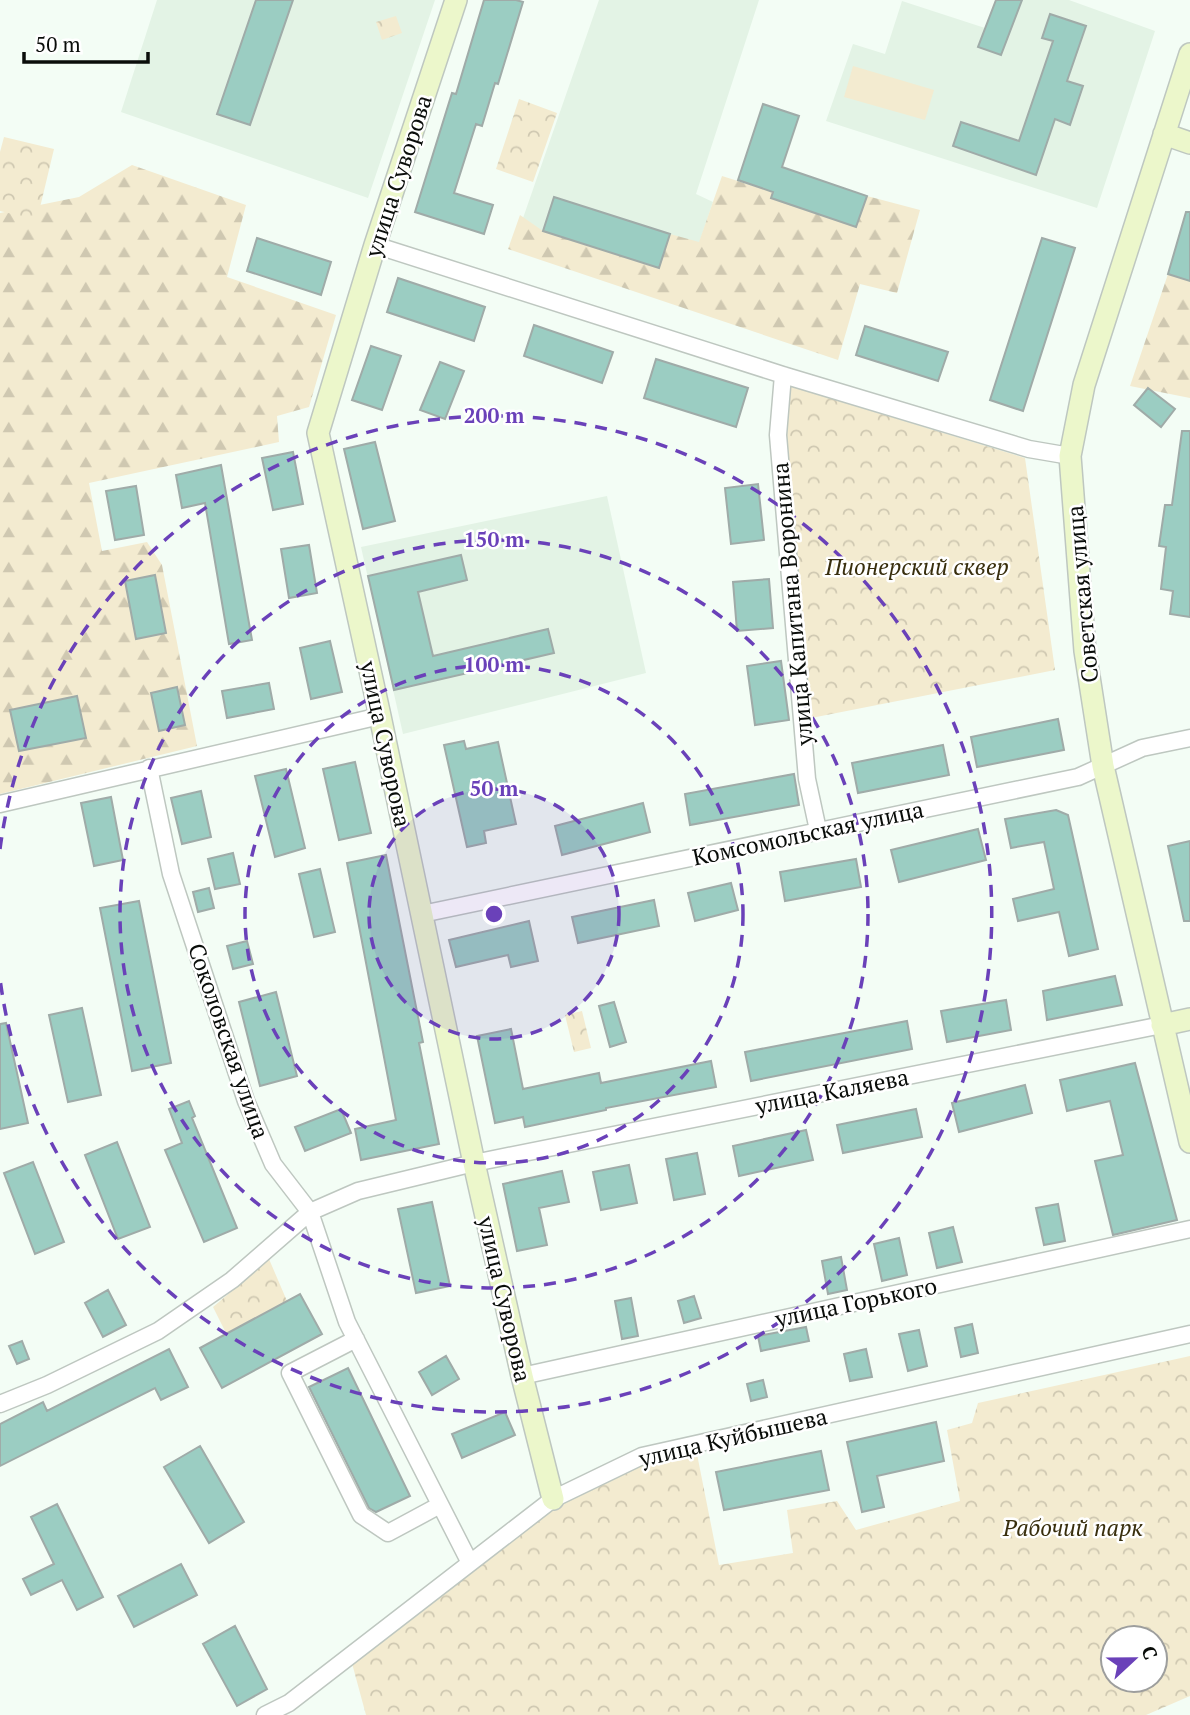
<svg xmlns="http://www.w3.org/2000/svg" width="1190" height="1715" font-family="'PT Serif',serif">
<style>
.built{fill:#e3f3e5}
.green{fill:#f3ebd0}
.forest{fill:url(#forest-firs)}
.park{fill:url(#park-crowns);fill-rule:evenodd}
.building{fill:#9bcdc2;stroke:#9faba8;stroke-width:2}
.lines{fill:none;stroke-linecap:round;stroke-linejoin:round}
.street-casing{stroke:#bec7c0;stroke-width:19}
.secondary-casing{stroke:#bec7c0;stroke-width:24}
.street{stroke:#fff;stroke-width:16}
.secondary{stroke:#ecf7cb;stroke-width:21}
.ring{fill:none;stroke:#6a41b9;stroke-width:3.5;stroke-dasharray:12 9}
.labels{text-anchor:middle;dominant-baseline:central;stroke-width:5;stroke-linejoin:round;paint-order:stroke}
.street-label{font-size:23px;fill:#0a0d0a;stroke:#fff}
.park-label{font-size:23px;font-style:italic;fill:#382e0d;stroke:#fff}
.centre{fill:#6a41b9;stroke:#fff;stroke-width:3.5}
.ring-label{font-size:21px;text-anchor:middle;font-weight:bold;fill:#6a41b9;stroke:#fff;stroke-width:5;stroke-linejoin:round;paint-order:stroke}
</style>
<defs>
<pattern id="forest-firs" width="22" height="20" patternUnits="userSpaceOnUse" patternTransform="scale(1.75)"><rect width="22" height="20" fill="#f3ebd0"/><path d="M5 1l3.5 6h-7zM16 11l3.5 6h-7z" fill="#cfc8b1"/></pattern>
<pattern id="park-crowns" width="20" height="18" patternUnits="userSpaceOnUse" patternTransform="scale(1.75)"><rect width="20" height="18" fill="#f3ebd0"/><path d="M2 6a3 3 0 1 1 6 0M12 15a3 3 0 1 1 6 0" fill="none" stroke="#cfc8b1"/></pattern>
</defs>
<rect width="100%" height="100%" fill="#f3fdf5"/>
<!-- built -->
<path class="built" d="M157 0H435L368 198 121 112Z
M599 0H759L696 194 713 202 683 291 515 241Z
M996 0H1069L1155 31 1097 208 826 121 853 44 885 54 902 1 985 28Z
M607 496 646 673 403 734 361 547Z"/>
<!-- green -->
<path class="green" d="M853 66 934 90 925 120 844 97Z"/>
<!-- forest -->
<path class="forest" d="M132 165 246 205 227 277 336 315 309 407 277 416 279 442 89 483 102 551 147 542 162 565 197 746 0 794V213L79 197Z
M722 176 773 192 772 198 856 227 867 196 920 210 897 293 860 284 838 360 508 249 520 215 543 231 659 268 670 234 699 242Z
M1168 274 1190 281V398L1130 386Z"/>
<!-- park -->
<path class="park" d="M396 16 402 33 382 40 376 22Z
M519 99 557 113 533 182 496 169Z
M4 137 54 149 37 220 0 211V152Z
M790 386 1025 458 1055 670 806 719 784 435Z
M582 1011 591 1048 574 1052 565 1015Z
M269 1259 287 1301 226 1333 213 1307Z
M1190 1356V1696L1146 1715H366L350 1656 553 1499 642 1456 695 1444 719 1565 793 1553 787 1510 837 1501 856 1530 960 1501 947 1430 972 1423 978 1403ZM1113 1638H1155V1680H1113Z"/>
<!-- building -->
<path class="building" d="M256 0H293L250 125 217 114Z
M484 0H516L523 2 498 84 495 83 482 126 476 124 454 193 493 205 484 234 415 212 452 93 456 94Z
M996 0H1022L1001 55 978 47Z
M1050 14 1086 26 1067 81 1083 86 1070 125 1055 119 1036 175 953 146 961 122 1019 141 1053 41 1042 38Z
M763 104 799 116 782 167 867 196 856 227 771 198 773 192 738 180Z
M554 197 670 234 659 268 543 231Z
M1186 212H1190V281L1168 274Z
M257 238 331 262 321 295 247 271Z
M1042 238 1075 248 1023 411 990 400Z
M398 278 485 307 474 341 387 312Z
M534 325 613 352 602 383 524 356Z
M865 326 948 352 938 381 856 355Z
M371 346 401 356 382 410 352 400Z
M656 359 748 388 736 427 644 398Z
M440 362 464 371 445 419 420 410Z
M1148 388 1175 409 1161 427 1134 405Z
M1182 431H1190V617L1170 614 1173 591 1161 589 1166 547 1159 546 1165 505H1172Z
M375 442 395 521 363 529 344 449Z
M293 452 303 504 273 510 262 458Z
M221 465 252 640 229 644 205 503 182 508 176 475Z
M758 484 764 540 731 544 725 488Z
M136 486 144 535 115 540 106 491Z
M309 545 317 593 289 598 281 549Z
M461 555 467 580 418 592 433 656 548 629 554 653 394 690 368 576Z
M155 575 166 633 136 639 125 581Z
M769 579 773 628 737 631 733 582Z
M330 641 342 692 311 699 300 648Z
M781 661 789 720 755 725 747 666Z
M269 683 274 709 227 718 222 691Z
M177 687 185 725 159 731 151 693Z
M77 696 86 738 19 751 10 710Z
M1058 719 1064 750 977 767 971 737Z
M464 741 466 749 498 742 516 824 484 831 486 843 467 847 444 745Z
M943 745 949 775 858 793 852 763Z
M355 762 371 833 339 840 323 769Z
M286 769 305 848 275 857 255 776Z
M794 774 799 805 690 825 685 794Z
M201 791 211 837 182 844 171 798Z
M111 797 123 860 94 866 81 803Z
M643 803 650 832 562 855 555 826Z
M1056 810 1068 815 1098 949 1069 956 1059 912 1018 921 1013 899 1054 889 1044 842 1011 848 1005 819Z
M978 829 986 860 899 882 891 850Z
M1190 841V921H1184L1168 846Z
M233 853 240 884 215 889 208 859Z
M386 855 423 1042 419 1043 439 1144 361 1160 355 1129 396 1120 347 863Z
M856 859 861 887 785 901 780 872Z
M320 869 335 932 314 937 299 874Z
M731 883 738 910 695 921 688 893Z
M209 888 214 908 198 912 193 892Z
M654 900 659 926 578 943 572 917Z
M139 901 171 1063 132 1071 100 908Z
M529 921 538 961 511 967 508 955 456 967 449 940Z
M247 941 253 964 233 969 227 946Z
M1115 976 1122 1005 1047 1020 1043 991Z
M276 992 297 1076 260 1086 239 1002Z
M1006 1000 1011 1030 947 1042 941 1011Z
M614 1002 626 1042 610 1047 599 1006Z
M82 1008 101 1095 68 1102 49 1015Z
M907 1021 912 1049 751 1081 745 1052Z
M6 1023 28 1123 0 1129V1024Z
M511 1029 523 1089 599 1073 601 1083 711 1061 716 1087 606 1108V1110L525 1127 523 1117 495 1123 477 1036Z
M1135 1063 1177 1220 1113 1235 1095 1161 1123 1155 1110 1101 1067 1111 1060 1080Z
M1025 1085 1032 1113 959 1132 952 1103Z
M189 1101 195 1116 192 1118 237 1228 204 1242 165 1150 182 1143 169 1109Z
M341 1109 351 1133 305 1151 295 1127Z
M916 1109 922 1137 843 1153 837 1125Z
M806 1130 813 1160 739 1176 733 1146Z
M117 1142 150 1227 118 1239 85 1155Z
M697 1153 705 1194 674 1200 666 1159Z
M33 1162 64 1242 35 1254 4 1173Z
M629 1165 637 1203 601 1210 593 1172Z
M562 1171 569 1202 539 1208 547 1245 517 1251 503 1184Z
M432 1202 450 1286 416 1293 398 1209Z
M1058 1204 1065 1241 1044 1245 1036 1208Z
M953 1227 962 1262 937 1268 929 1233Z
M899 1238 907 1275 882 1281 874 1244Z
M841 1257 847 1290 828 1294 822 1261Z
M108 1290 126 1325 103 1337 85 1303Z
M300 1294 322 1334 222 1388 200 1348Z
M694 1296 701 1318 684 1323 678 1301Z
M631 1298 638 1336 622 1339 615 1301Z
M972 1324 978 1353 961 1357 955 1328Z
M806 1327 809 1341 761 1351 758 1336Z
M919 1330 927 1366 908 1371 899 1334Z
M22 1341 29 1359 17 1364 9 1346Z
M169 1349 188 1387 161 1400 155 1388 0 1466V1424L43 1402 47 1411Z
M866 1349 872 1377 850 1381 844 1354Z
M446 1356 459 1379 432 1395 419 1372Z
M348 1368 410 1496 376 1512 369 1508 309 1387Z
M763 1380 767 1397 751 1401 747 1384Z
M505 1412 515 1435 462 1458 452 1434Z
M936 1422 944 1461 877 1476 884 1507 862 1512 847 1442Z
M200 1446 244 1522 209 1543 164 1467Z
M821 1451 829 1490 724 1510 716 1472Z
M57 1504 103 1597 77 1610 62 1580 31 1595 23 1579 54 1564 31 1517Z
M181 1564 197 1595 134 1627 118 1596Z
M235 1626 267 1689 237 1706 203 1644Z"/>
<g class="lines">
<!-- street casing -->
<g class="street-casing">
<path id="street" d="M375 245 783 375 1029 449 1070 456
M783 375 778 435 807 779 818 830
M149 768 171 874 246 1101 273 1164 310 1212 347 1322 470 1563
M0 804 380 716
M422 914 1078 777 1142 748 1190 738
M356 1339 290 1373 361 1515 388 1533 440 1505
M522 1376 1190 1229
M0 1404 47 1385 158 1331 232 1280 310 1212 358 1191 474 1163 1162 1025
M265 1715 289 1703 553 1499 642 1456 1190 1334"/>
</g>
<!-- secondary casing -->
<g class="secondary-casing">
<path id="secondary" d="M456 0 375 245 318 433 380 716 474 1163 522 1376 553 1499
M1190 54 1084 385 1070 456 1085 651 1103 766 1190 1142
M1164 134 1190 143
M1162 1025 1190 1019"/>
</g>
<!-- street -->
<use href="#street" class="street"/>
<!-- secondary -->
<use href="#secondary" class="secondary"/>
</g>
<!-- distance rings -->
<circle cx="494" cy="914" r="125" fill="#6a41b9" fill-opacity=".12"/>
<g class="ring">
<circle cx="494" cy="914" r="125"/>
<circle cx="494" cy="914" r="249"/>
<circle cx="494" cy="914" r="374"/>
<path d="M0 849A498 498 0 1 1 0 979"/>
</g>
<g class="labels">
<!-- street labels -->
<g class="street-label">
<text transform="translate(398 176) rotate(-72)">улица Суворова</text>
<text transform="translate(1082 594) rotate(-95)">Советская улица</text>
<text transform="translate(792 604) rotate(-95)">улица Капитана Воронина</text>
<text transform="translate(386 744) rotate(78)">улица Суворова</text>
<text transform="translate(808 833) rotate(-12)">Комсомольская улица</text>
<text transform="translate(229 1041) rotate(71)">Соколовская улица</text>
<text transform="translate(832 1091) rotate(-11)">улица Каляева</text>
<text transform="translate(505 1299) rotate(77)">улица Суворова</text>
<text transform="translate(856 1302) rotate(-12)">улица Горького</text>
<text transform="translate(733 1437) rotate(-13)">улица Куйбышева</text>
</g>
<!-- park labels -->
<g class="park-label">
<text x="917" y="566">Пионерский сквер</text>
<text x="1073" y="1527">Рабочий парк</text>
</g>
</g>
<circle cx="494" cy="914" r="10" class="centre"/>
<g class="ring-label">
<text x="494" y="423">200 m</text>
<text x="494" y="547">150 m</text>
<text x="494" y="672">100 m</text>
<text x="494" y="796">50 m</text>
</g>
<!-- north arrow -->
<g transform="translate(1134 1659) rotate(68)"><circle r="33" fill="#ffffff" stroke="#9d9e9d" stroke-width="2"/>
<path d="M0-5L12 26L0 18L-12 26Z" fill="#6a41b9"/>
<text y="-10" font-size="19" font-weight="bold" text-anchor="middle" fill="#0a0d0a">С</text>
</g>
<!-- scale -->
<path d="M24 52v10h124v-10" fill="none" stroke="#0a0d0a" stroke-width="3.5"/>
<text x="35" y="52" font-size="21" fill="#0a0d0a" stroke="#ffffff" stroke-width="5" paint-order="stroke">50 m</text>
</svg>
